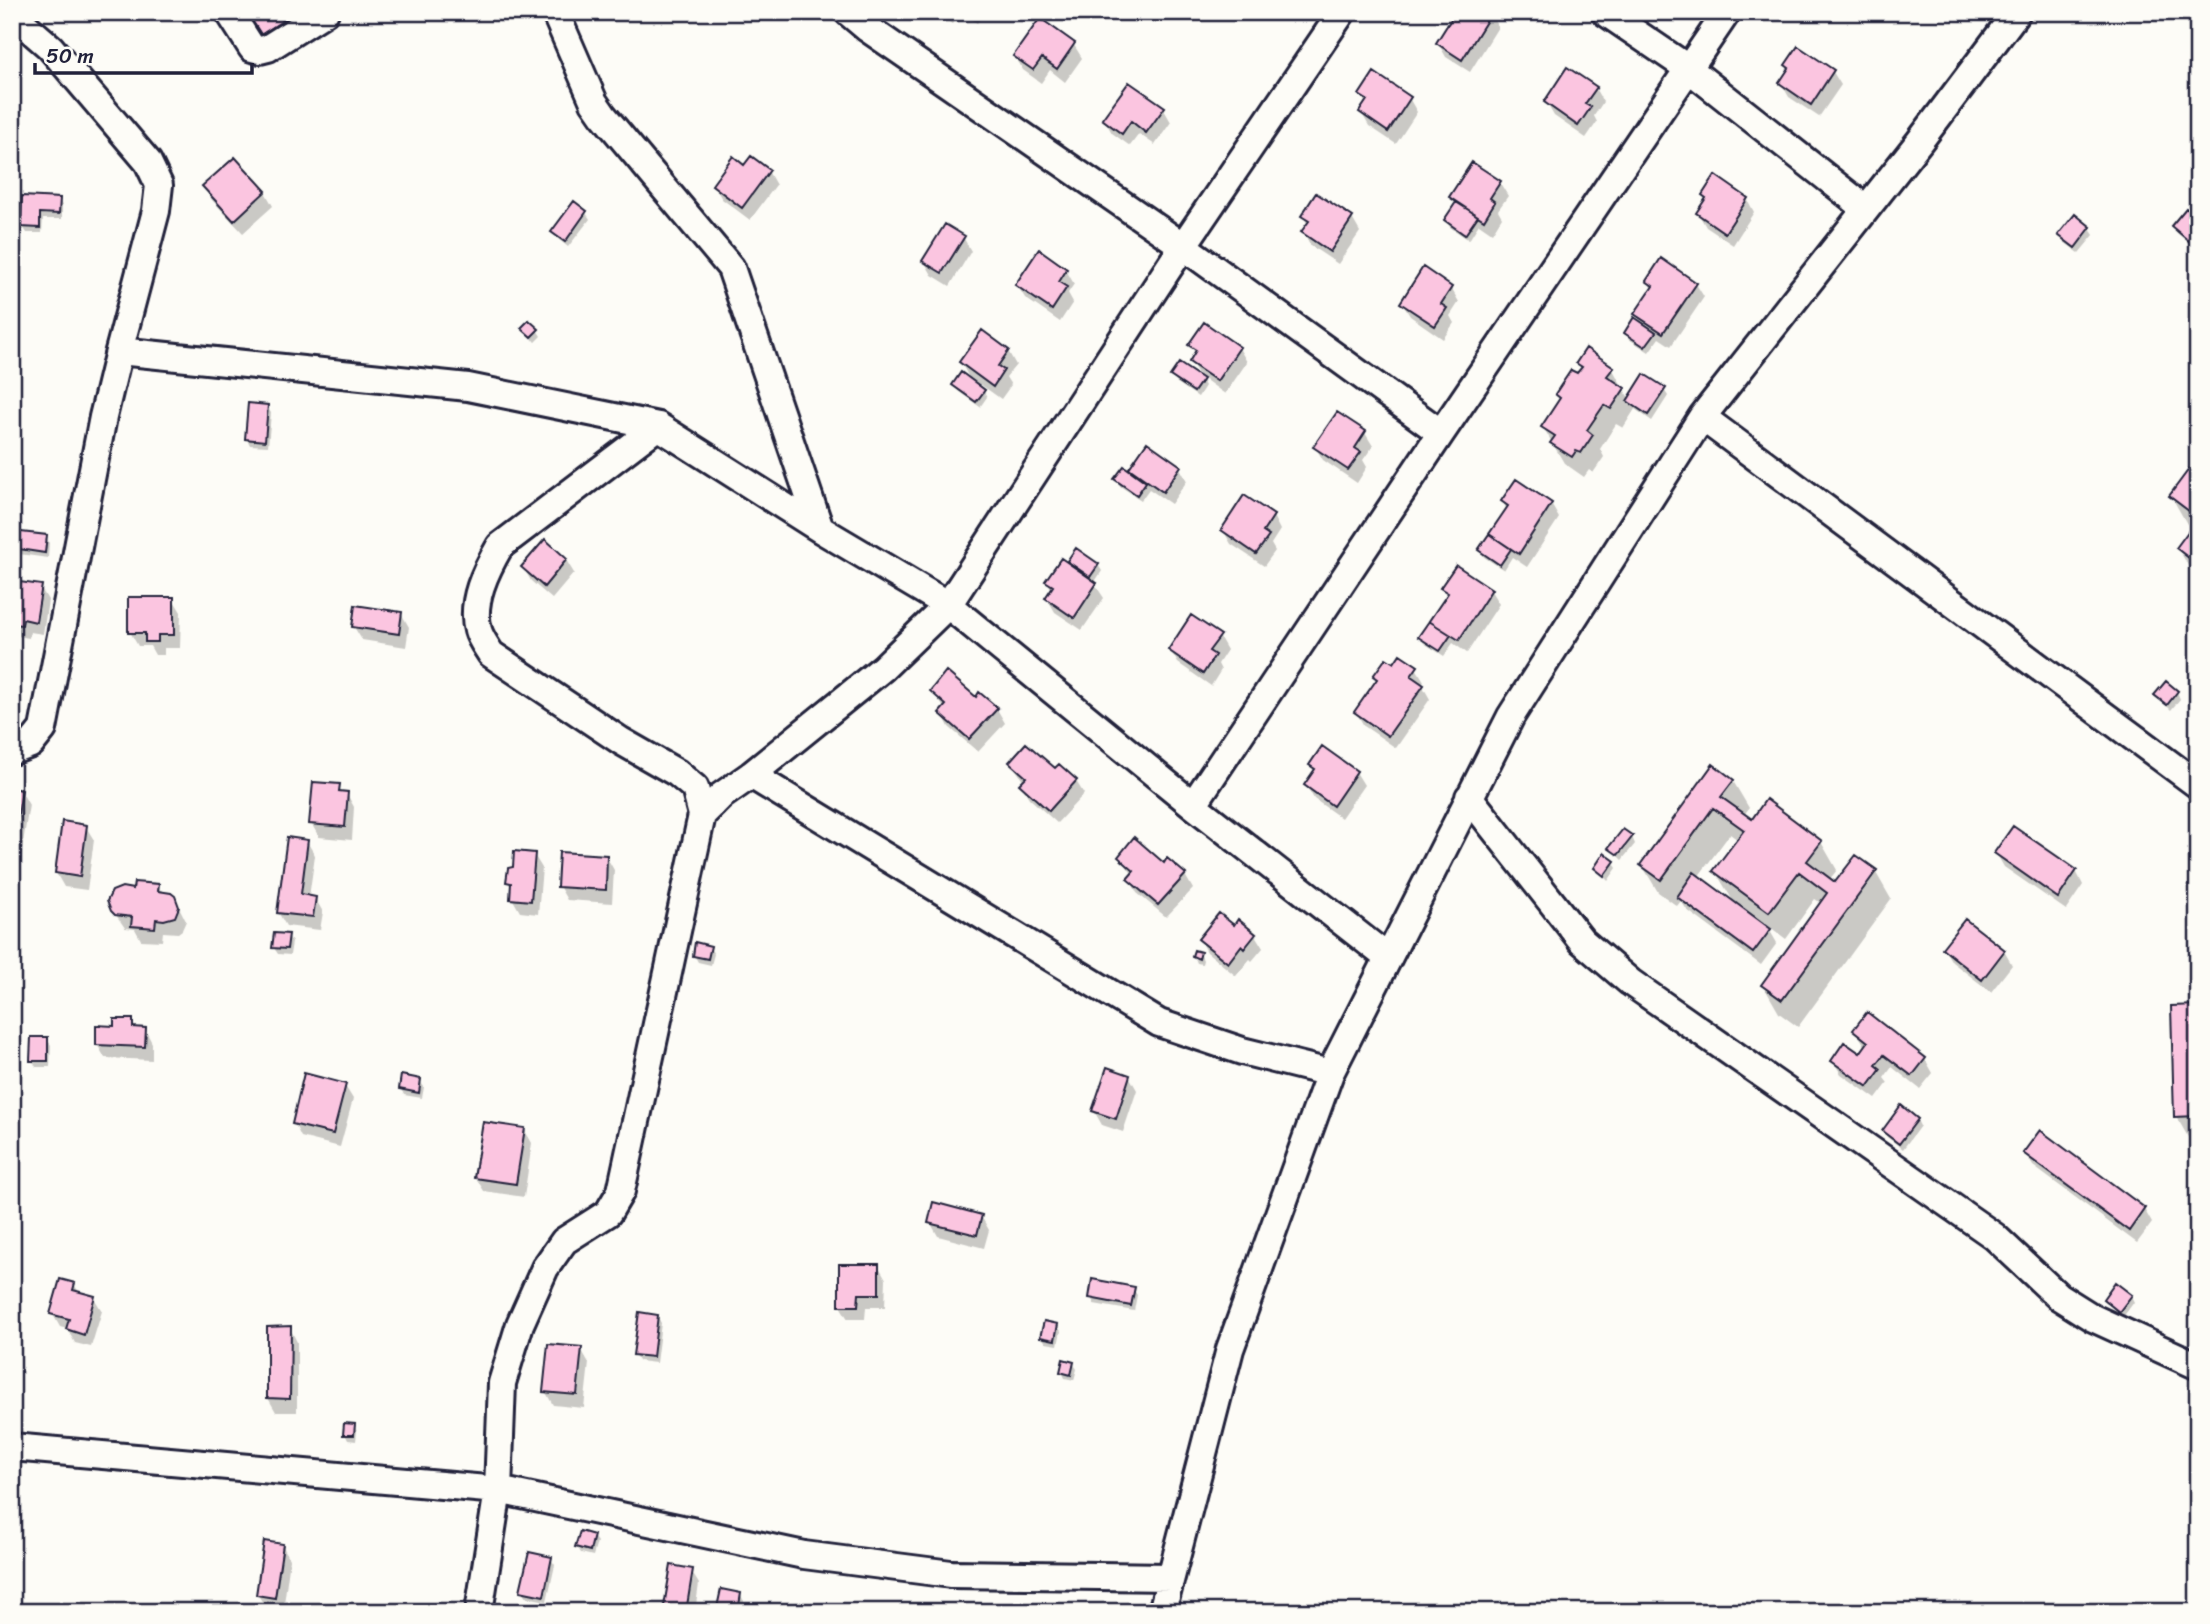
<svg xmlns="http://www.w3.org/2000/svg" width="2210" height="1624" font-family="Sriracha,sans-serif">
<style>
.shadow{fill:#0003;fill-rule:evenodd}
.building{fill:#fbc5e0;stroke:#22223b;stroke-width:2}
.lines{fill:none;stroke-linecap:round;stroke-linejoin:round}
.street-casing{stroke:#22223b;stroke-width:32}
.street{stroke:#fdfcf7;stroke-width:26}
</style>
<rect width="100%" height="100%" fill="#fdfcf7"/>
<filter id="ink" filterUnits="userSpaceOnUse"><feTurbulence type="fractalNoise" baseFrequency=".0143" numOctaves="2"/><feDisplacementMap in="SourceGraphic" scale="14" xChannelSelector="R" yChannelSelector="G"/><feConvolveMatrix kernelMatrix="1 2 1 2 8 2 1 2 1" color-interpolation-filters="sRGB"/></filter>
<g filter="url(#ink)">
<!-- shadow -->
<path class="shadow" d="M248 12H302L270 48Z
M936 12H961L952 24Z
M961 12H985L977 23Z
M1447 12H1489L1498 27 1470 72 1446 57 1438 43 1452 21Z
M1040 21 1074 45 1082 58 1065 82 1050 70 1041 83 1023 70 1015 56Z
M1799 48 1833 72 1841 85 1819 117 1789 97 1781 83 1790 70 1787 65Z
M1595 88 1603 102 1594 116 1597 122 1586 138 1554 116 1546 102Z
M1361 95 1409 98 1417 112 1396 144 1369 126 1361 112 1366 104Z
M1163 108 1171 122 1155 145 1139 134 1130 146 1112 133 1104 119Z
M235 159 265 192 273 206 243 233 212 200 205 187Z
M745 167 768 171 776 185 750 220 722 199 714 186Z
M1500 183 1508 196 1498 210 1502 217 1492 233 1479 224 1469 240 1450 227 1446 220 1456 206 1451 197Z
M12 193 21 207 19 234 12 233Z
M1704 195 1747 199 1754 212 1733 245 1706 227 1698 213 1707 200Z
M24 198 59 199 62 206V219H43L42 233H27L23 227Z
M574 204 586 213 590 219 568 247 557 238 553 232Z
M1303 216 1352 218 1360 232 1338 264 1311 246 1303 232 1308 225Z
M2075 217 2090 229 2094 235 2079 253 2064 242 2060 236Z
M2198 220V242L2194 247 2177 233 2173 227Z
M963 237 971 251 950 286 932 275 924 261Z
M1066 270 1074 284 1068 293 1073 302 1060 322 1025 298 1017 285Z
M1648 281 1696 284 1704 297 1671 346 1659 338 1649 352 1629 339 1626 333 1642 324 1636 314 1652 289Z
M1451 288 1459 302 1450 316 1454 323 1443 339 1410 316 1402 303Z
M523 328 537 330 541 336 535 342Z
M1190 345 1239 348 1247 362 1225 394 1200 376 1205 386 1198 397 1176 382 1172 376 1201 379 1191 362 1196 354Z
M1008 351 1016 365 1006 377 1011 385 1001 399 980 384 987 397 980 407 958 391 954 385 972 383 961 363Z
M1578 363 1612 368 1630 400 1664 390 1668 396 1652 421 1635 409 1623 428 1616 424 1600 449 1604 457 1593 473 1589 470 1584 477 1564 463 1543 427 1561 400 1557 394 1582 369Z
M267 407 271 413 268 446 250 445 247 439Z
M1365 433 1373 446 1363 460 1367 467 1357 483 1323 460 1315 447Z
M2198 460V579L2194 576 2178 548 2192 528 2187 524 2171 496Z
M1131 468H1180L1187 481 1171 504 1149 489 1141 500 1120 486 1116 479 1137 477Z
M1503 502 1551 504 1559 518 1527 567 1512 557 1504 570 1484 557 1480 550 1495 540 1491 534 1507 510Z
M1273 516 1280 530 1271 544 1275 551 1264 566 1231 544 1223 530Z
M12 532 46 537 49 543 48 558 12 553Z
M566 560 574 573 552 599 531 581 523 567Z
M1069 561 1098 565 1102 571 1094 583 1104 598 1082 630 1055 612 1047 598 1052 590 1047 581 1073 569Z
M1457 567 1491 591 1499 604 1467 653 1453 643 1444 656 1424 643 1420 637 1447 596 1443 588Z
M12 582 40 587 48 600 43 634 30 632 29 638 12 635Z
M173 599 181 612 180 648H164V655H155L150 646H138L130 632Z
M401 613 409 627 406 647 362 640 354 627Z
M1219 636 1227 650 1218 664 1221 670 1211 686 1178 663 1170 650Z
M1395 666 1416 668 1424 681 1422 685 1430 699 1396 748 1364 726 1356 712 1378 681 1375 676Z
M932 691 976 699 997 709 1005 723 978 752 949 727 942 713 945 709Z
M2177 692 2180 699 2171 710 2156 695Z
M1011 763 1055 771 1059 766 1076 781 1084 794 1057 823 1029 798 1021 785 1024 781Z
M1311 765 1356 772 1364 785 1341 818 1314 799 1306 785 1315 773Z
M1733 781 1749 808 1744 815 1752 822 1821 842 1837 870 1829 880 1836 885 1875 871 1891 899 1798 1027 1779 1013 1763 985 1822 904 1815 899 1786 939 1766 924 1777 943 1761 965 1687 910 1681 901 1677 906 1658 892 1642 865ZM1730 834 1738 840 1715 871 1735 904 1698 877Z
M338 786 343 793 347 794 354 807 352 840 319 837 311 823Z
M12 790 21 791 29 805 15 894 12 893Z
M86 827 94 840 87 890 64 887 56 873Z
M1632 837 1635 844 1622 860 1610 848Z
M307 842 315 855 309 897 315 898 323 912 320 930 286 926 278 912Z
M1996 853 2076 871 2083 885 2066 910 2004 867Z
M534 855 542 868 538 914 520 912 512 898 513 890 508 882 515 869Z
M606 856 614 870 612 903 567 900 559 886Z
M1120 857 1185 875 1193 889 1166 917 1137 893 1130 879 1133 875Z
M1613 862 1617 868 1608 881 1596 868Z
M158 886 162 893 174 897 186 921 182 930 178 933 163 932 162 941 141 940 135 929 125 928 110 906Z
M1234 927 1255 935 1263 948 1252 961 1250 959 1236 976 1207 952 1200 939Z
M288 936 292 942 290 955 278 954 274 948Z
M710 948 714 954 711 965 698 962 694 955Z
M1944 949 2004 951 2012 965 1991 992 1952 962Z
M1200 953 1203 960 1202 964 1197 963 1194 956Z
M2198 1007V1136L2188 1137 2176 1116Z
M132 1021 136 1029H145L152 1043V1060L105 1058 97 1044Z
M1855 1030 1925 1059 1933 1073 1920 1089 1892 1067 1884 1078 1888 1083 1876 1099 1841 1074 1833 1061 1860 1056 1866 1047Z
M47 1039 51 1045 50 1067H36L32 1060Z
M1129 1076 1137 1090 1123 1132 1102 1125 1094 1111Z
M420 1081 424 1087 422 1098 404 1095 401 1089Z
M345 1086 353 1099 340 1147 301 1137 294 1123Z
M1917 1120 1920 1126 1903 1149 1887 1137 1884 1131Z
M524 1129 532 1143 524 1197 484 1191 476 1178Z
M2040 1133 2144 1209 2152 1223 2137 1243 2033 1166 2025 1153Z
M981 1216 989 1230 984 1248 938 1236 930 1222Z
M878 1265 886 1279 885 1307H866L865 1319H848L840 1306Z
M74 1284 80 1294 94 1298 102 1311 91 1347 75 1343 67 1329 60 1327 52 1313Z
M1133 1289 1137 1295 1134 1311 1094 1304 1091 1297Z
M2131 1296 2134 1302 2123 1317 2109 1305 2105 1299Z
M657 1316 661 1323 656 1363 639 1361 635 1355Z
M1057 1325 1061 1331 1058 1345 1046 1343 1042 1337Z
M290 1328 297 1342V1412H276L268 1398Z
M581 1349 589 1363 584 1408 553 1405 545 1391Z
M1073 1363 1077 1369 1074 1380 1065 1378 1062 1372Z
M354 1425 357 1432 356 1441 348 1440 345 1434Z
M593 1536 597 1542 593 1556 581 1553 577 1547Z
M282 1545 290 1559 283 1611 266 1608 258 1595Z
M551 1559 555 1565 547 1601 526 1597 522 1591Z
M691 1571 699 1584 695 1612H665Z
M740 1594 744 1601 742 1612H718Z"/>
<!-- building -->
<path class="building" d="M246 12H296L261 35Z
M1447 12H1492L1462 60 1436 43 1453 16Z
M1040 18 1075 43 1057 69 1042 58 1033 70 1013 56Z
M1798 46 1834 70 1811 105 1779 83 1789 68 1785 65Z
M1567 67 1597 87 1585 104 1591 107 1578 126 1544 102Z
M1374 72 1411 97 1388 132 1359 112 1367 100 1359 95Z
M1129 82 1165 107 1146 133 1131 121 1122 134 1102 119Z
M733 156 744 165 751 156 770 170 742 208 712 185Z
M235 157 266 191 234 221 202 186Z
M1472 162 1501 181 1490 198 1495 202 1484 220 1449 197Z
M1715 175 1748 198 1725 233 1696 213 1706 198 1702 195Z
M1316 193 1353 217 1330 252 1301 232 1309 221 1301 216Z
M22 196 60 198 59 214 40 213V228L21 227Z
M574 201 587 211 565 242 551 232Z
M1456 202 1478 216 1465 235 1444 220Z
M2186 208 2198 218V232L2190 242 2171 226Z
M2075 214 2091 227 2075 248 2058 235Z
M945 224 965 236 942 273 922 261Z
M1039 249 1067 269 1059 282 1067 287 1052 310 1015 285Z
M1661 258 1697 283 1663 333 1634 314 1653 286 1646 281Z
M1423 267 1452 287 1441 304 1447 308 1435 326 1400 303Z
M1634 317 1656 332 1645 347 1624 333Z
M529 320 539 329 531 337 521 328Z
M1204 322 1240 347 1217 381 1189 362 1196 350 1188 345Z
M982 330 1009 350 998 366 1004 370 993 387 959 362Z
M1586 348 1614 367 1607 376 1625 388 1611 409 1604 405 1587 430 1593 435 1581 453 1576 451 1572 457 1550 443 1555 436 1541 427 1560 398 1555 394 1571 370 1577 373 1582 367 1576 363Z
M1179 363 1203 379 1194 392 1170 376Z
M961 372 985 390 976 402 952 385Z
M1644 374 1666 388 1648 415 1627 401Z
M248 403 268 405 265 441 245 439Z
M1337 412 1366 431 1355 448 1361 452 1348 470 1313 447Z
M1147 442 1181 466 1163 492 1129 468Z
M2198 457V565L2176 548 2198 518 2169 496Z
M1124 466 1146 482 1137 495 1114 479Z
M1516 479 1552 503 1519 554 1489 534 1508 506 1501 501Z
M1244 495 1274 515 1263 532 1269 536 1256 554 1221 530Z
M12 531 47 535 45 553 12 548Z
M1489 534 1511 549 1500 565 1478 550Z
M545 539 567 559 544 587 521 567Z
M1076 548 1099 564 1090 577 1067 561Z
M1061 558 1097 583 1074 618 1045 598 1053 586 1045 581Z
M1456 565 1492 589 1459 640 1429 621 1448 593 1440 588Z
M12 581 42 585 36 622 23 619 22 625 12 624Z
M128 597H174V635H158V642H145V633H128Z
M355 605 402 612 399 634 352 627Z
M1191 615 1221 635 1209 651 1215 655 1203 674 1168 650Z
M1429 621 1451 635 1440 651 1418 637Z
M1400 654 1418 666 1411 676 1424 685 1388 736 1354 712 1377 679 1373 676 1386 658 1394 663Z
M946 671 976 697 979 692 998 708 969 739 939 713 946 705 930 691Z
M2166 681 2178 691 2167 705 2154 695Z
M1026 743 1055 768 1059 764 1077 780 1049 811 1019 784 1026 777 1009 762Z
M1322 746 1357 771 1333 806 1304 785 1315 769 1309 765Z
M1713 764 1734 780 1721 797 1752 819 1766 799 1822 841 1807 861 1835 882 1856 855 1877 870 1782 1000 1761 985 1827 893 1799 872 1769 912 1713 871 1744 830 1713 808 1661 880 1640 865Z
M313 782 340 784 339 791 348 792 345 827 309 824Z
M12 788 22 790 12 854Z
M62 821 87 825 80 877 55 873Z
M2013 826 2077 870 2058 898 1994 853Z
M1623 829 1633 836 1618 855 1608 848Z
M287 837 308 840 301 894 316 897 313 917 277 913Z
M1134 837 1164 863 1167 858 1186 874 1158 905 1127 879 1134 871 1118 857Z
M514 851 535 853 531 901 510 899 511 883 506 882 508 868 513 867Z
M559 852 607 855 606 890 557 887Z
M1604 853 1615 861 1604 876 1594 868Z
M1694 872 1771 929 1753 953 1677 897Z
M134 882 159 884 158 891 171 893 175 896 179 907 175 917 164 920 156 919 155 928 131 926 132 917 115 915 111 911 107 901 112 891 122 887 133 889Z
M1219 913 1234 925 1238 919 1256 934 1244 949 1241 946 1228 963 1198 939Z
M1965 919 2005 950 1982 980 1942 948Z
M274 933 289 934 287 949 272 948Z
M695 942 711 946 708 959 693 956Z
M1194 950 1201 952 1199 959 1192 956Z
M2198 1005V1116L2174 1117 2171 1006Z
M1867 1012 1926 1058 1912 1076 1884 1055 1876 1065 1881 1069 1868 1087 1831 1061 1844 1042 1860 1053 1868 1042 1853 1030Z
M114 1019H133V1027L146 1028 145 1047 96 1045V1025L114 1026Z
M31 1037H48V1061H30Z
M1107 1067 1130 1075 1116 1119 1092 1111Z
M304 1073 346 1084 333 1134 292 1124Z
M401 1075 421 1079 419 1093 399 1089Z
M1901 1105 1918 1119 1899 1144 1882 1131Z
M483 1122 525 1128 516 1184 474 1178Z
M2040 1130 2145 1208 2129 1231 2023 1153Z
M933 1202 982 1215 977 1235 928 1223Z
M839 1264H879V1294H859L858 1306H839Z
M60 1279 75 1283 73 1290 95 1296 84 1335 66 1329 69 1319 50 1314Z
M1092 1279 1135 1287 1131 1306 1089 1298Z
M2115 1282 2132 1295 2119 1312 2103 1299Z
M639 1312 658 1315 653 1357 633 1355Z
M1044 1321 1058 1324 1055 1340 1040 1337Z
M291 1326 290 1399 267 1398V1327Z
M548 1344 582 1347 577 1395 543 1392Z
M1063 1359 1074 1362 1071 1375 1060 1372Z
M344 1423 355 1424 354 1435H343Z
M580 1531 594 1535 590 1551 575 1547Z
M264 1541 283 1544 275 1598 256 1595Z
M529 1552 552 1557 544 1596 520 1591Z
M671 1565 693 1569 686 1612H663Z
M721 1589 741 1593 738 1612H716Z"/>
<g class="lines">
<!-- street casing -->
<g class="street-casing">
<path id="street" d="M229 12 252 48 260 50 268 48 325 12
M555 12 594 102 603 115 731 268 820 529
M848 12 867 28 1183 246 1441 433
M1342 12 1183 246 948 605 1193 805 1387 957
M1605 12 1689 69 1865 208
M12 14 50 47 148 162 159 185 156 211 119 351
M1702 417 2198 785
M658 426 500 546C486 570 470 602 478 630 480 638 486 646 491 654L621 741 677 773 695 788 702 815
M12 751 31 744 43 729 103 417 119 351 468 387 658 426 820 529 948 605 883 668 751 775 721 796 702 815 621 1191 608 1213 564 1241 545 1268 520 1324 502 1383 498 1490 479 1612
M751 775 1159 1023 1242 1051 1330 1073
M1469 797 1582 941 1630 982 1994 1236 2058 1296 2093 1318 2198 1366
M1193 805 1441 433 1727 12
M12 1447 498 1490 804 1555 951 1574 1171 1577
M1162 1612 1230 1349 1330 1073 1511 716 1702 417 1919 142 2017 12"/>
</g>
<!-- street -->
<use href="#street" class="street"/>
</g>
</g>
<!-- margin -->
<rect width="2210" height="1624" fill="none" stroke="#fdfcf7" stroke-width="42"/>
<rect x="21" y="21" width="2168" height="1582" fill="none" stroke="#22223b" stroke-width="2.5" filter="url(#ink)"/>
<!-- scale -->
<path d="M35 63v10h217v-10" fill="none" stroke="#22223b" stroke-width="3.5"/>
<text x="46" y="63" font-size="21" fill="#22223b" stroke="#fdfcf7" stroke-width="5" paint-order="stroke">50 m</text>
</svg>
